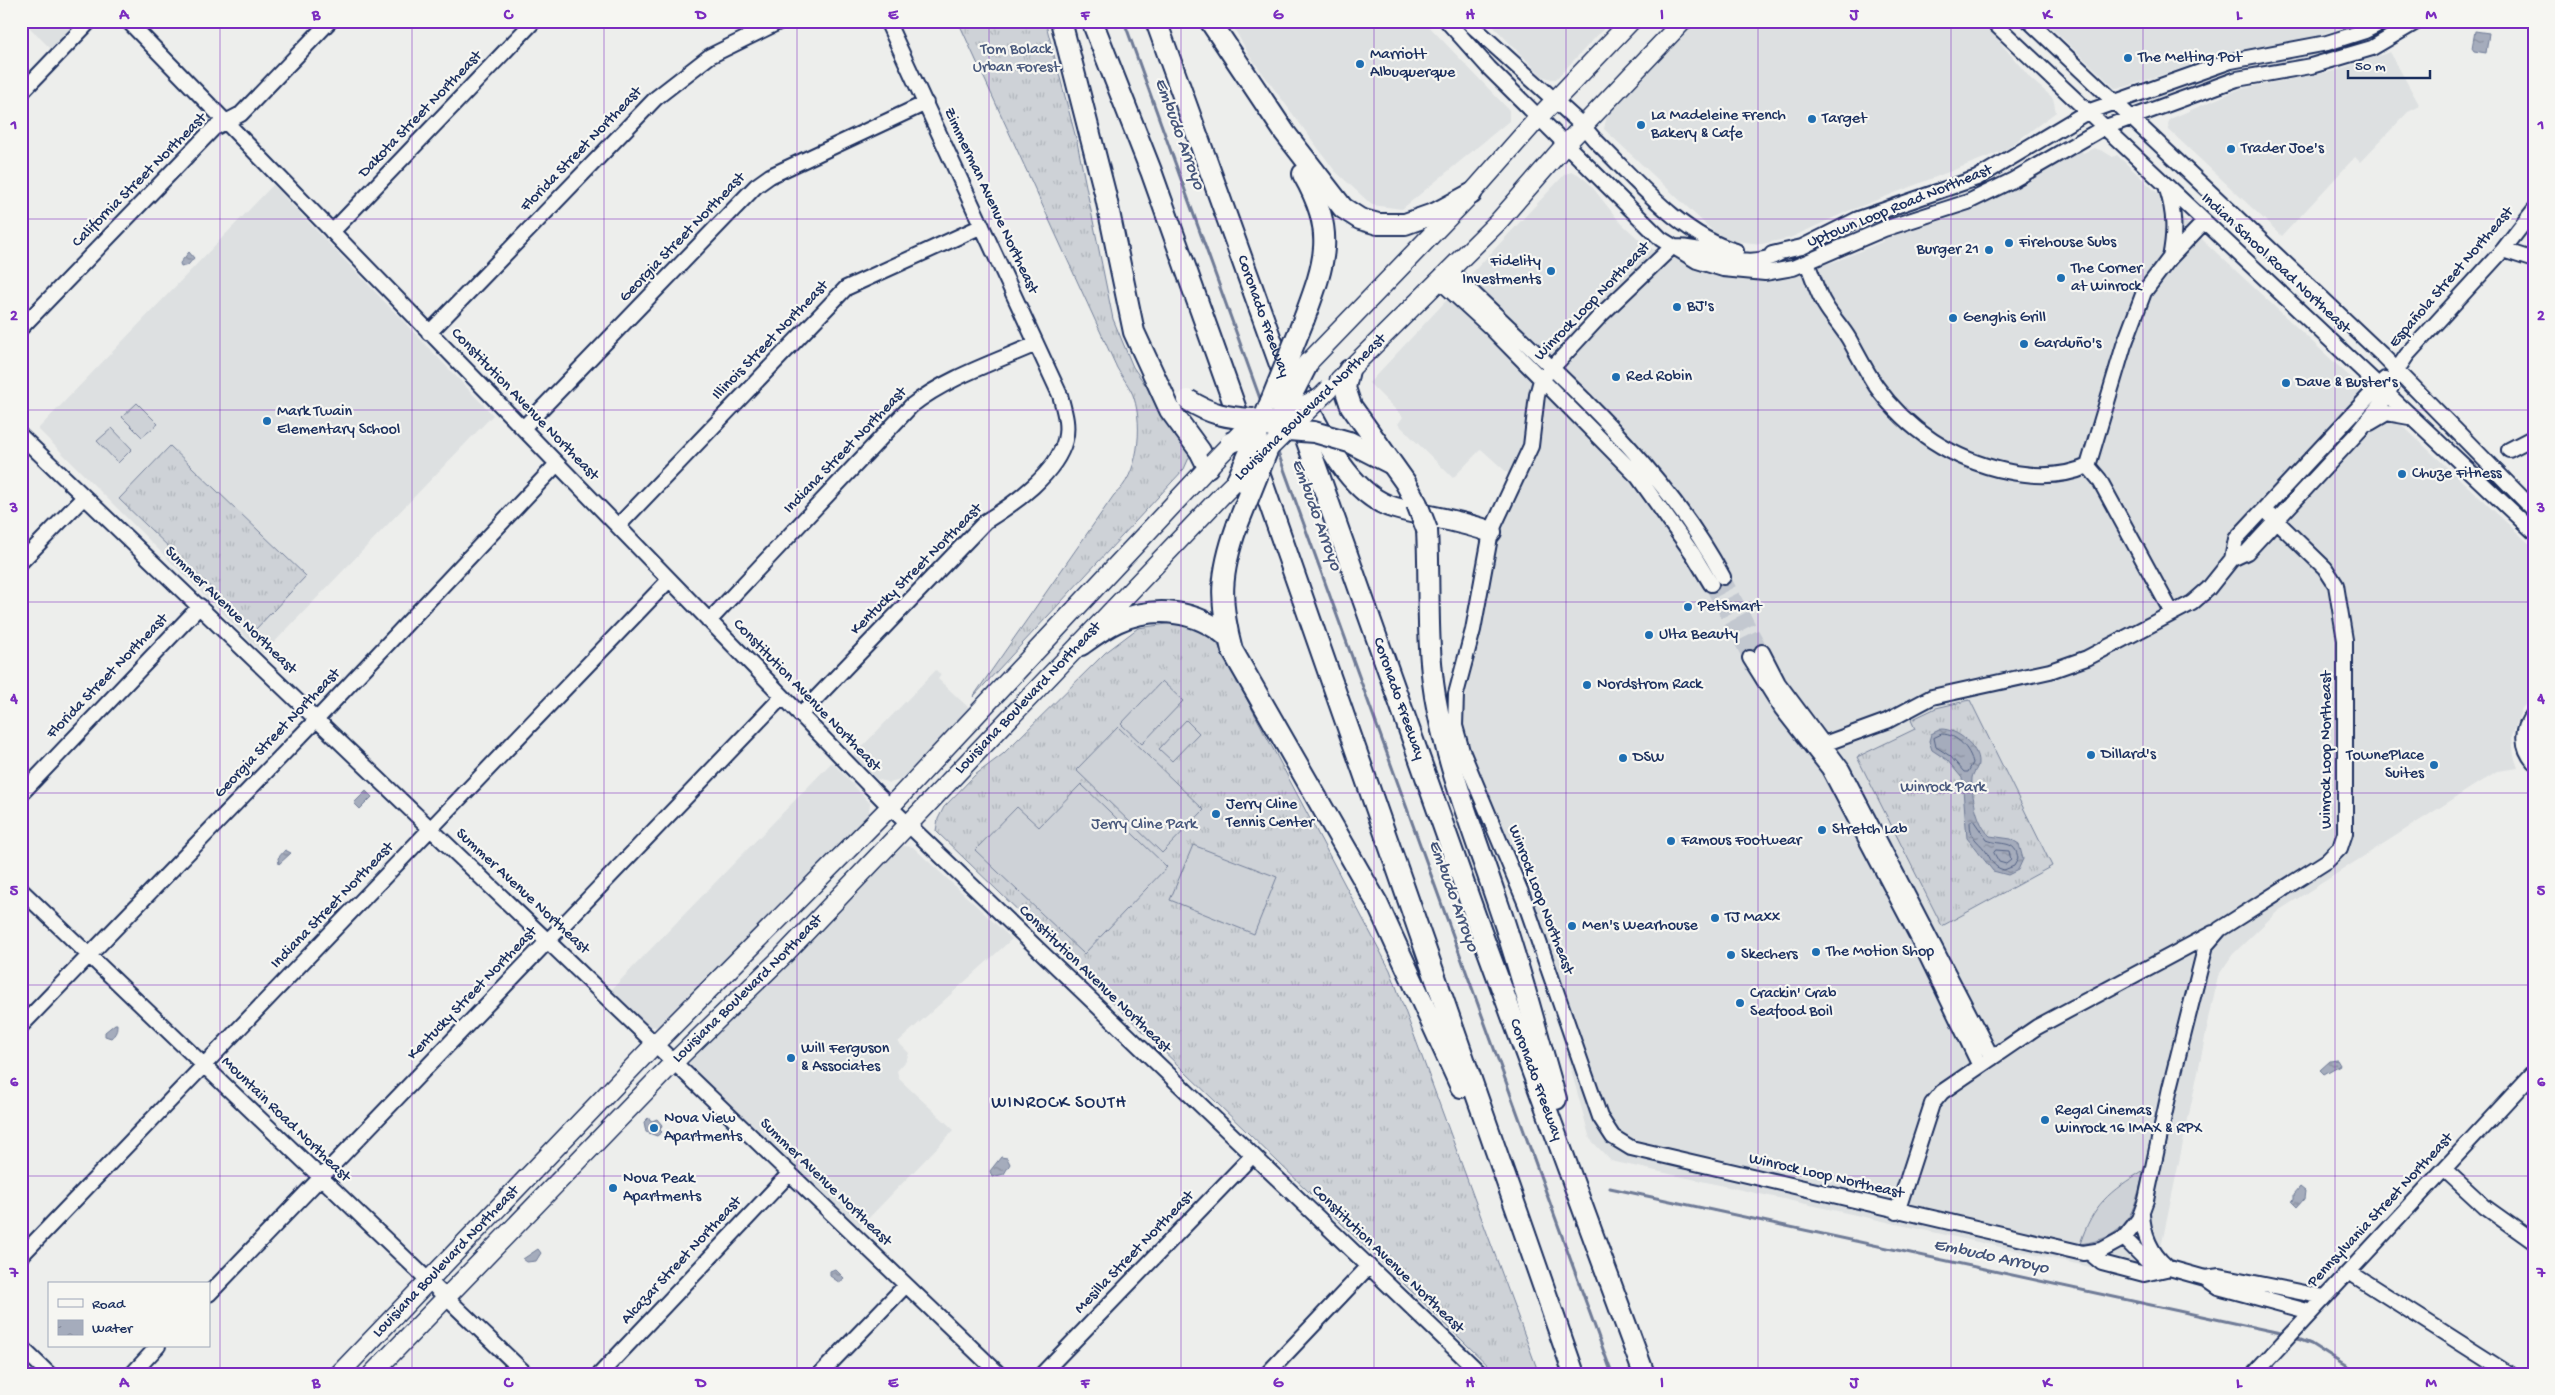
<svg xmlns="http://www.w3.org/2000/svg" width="2555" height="1395" font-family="'Gochi Hand',sans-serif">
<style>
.built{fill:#dde0e1}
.grass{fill:url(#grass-tufts);stroke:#74809a}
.garden{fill:#ced2d7;stroke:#74809a}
.water{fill:url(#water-ripples);stroke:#6e7a96}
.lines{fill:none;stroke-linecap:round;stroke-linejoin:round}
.shore{stroke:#526184;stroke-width:1}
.stream{stroke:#6e7a96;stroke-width:3}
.minor-tunnel{stroke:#c3c8d0;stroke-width:14;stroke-dasharray:14 7;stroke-linecap:butt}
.minor-casing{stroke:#1b2f5e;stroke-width:18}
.major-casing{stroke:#1b2f5e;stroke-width:21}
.highway-casing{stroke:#1b2f5e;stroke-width:24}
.minor{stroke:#f6f6f2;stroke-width:14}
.major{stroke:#f6f6f2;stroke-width:18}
.highway{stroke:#f6f6f2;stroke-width:20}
.major-bridge-casing{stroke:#1b2f5e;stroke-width:21;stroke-linecap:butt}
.highway-bridge-casing{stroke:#1b2f5e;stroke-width:24;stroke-linecap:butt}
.major-bridge{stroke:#f6f6f2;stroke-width:18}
.highway-bridge{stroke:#f6f6f2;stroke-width:20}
.grid{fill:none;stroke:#7b2cbf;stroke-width:1;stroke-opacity:0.55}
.poi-dot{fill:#1f6fb2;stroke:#f6f6f2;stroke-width:2}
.labels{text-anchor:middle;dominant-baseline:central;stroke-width:4.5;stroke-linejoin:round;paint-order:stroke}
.park-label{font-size:16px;fill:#48587c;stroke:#f6f6f2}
.poi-label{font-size:16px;fill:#1b2f5e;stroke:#f6f6f2;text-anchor:start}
.street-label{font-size:16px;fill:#1b2f5e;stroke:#f6f6f2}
.water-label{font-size:18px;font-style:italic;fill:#44547a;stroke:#f6f6f2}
.neighbourhood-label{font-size:18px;letter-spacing:1px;fill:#1b2f5e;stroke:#f6f6f2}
.neatline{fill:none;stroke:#7b2cbf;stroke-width:2}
.grid-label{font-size:16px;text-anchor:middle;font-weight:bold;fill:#7b2cbf}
</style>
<defs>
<pattern id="grass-tufts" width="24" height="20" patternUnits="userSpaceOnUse" patternTransform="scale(1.25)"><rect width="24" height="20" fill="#ced2d7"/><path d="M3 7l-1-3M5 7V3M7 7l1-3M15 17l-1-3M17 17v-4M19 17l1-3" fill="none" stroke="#b0b5bb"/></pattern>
<pattern id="water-ripples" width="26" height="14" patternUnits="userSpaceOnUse" patternTransform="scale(1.25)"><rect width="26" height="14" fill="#a5acbc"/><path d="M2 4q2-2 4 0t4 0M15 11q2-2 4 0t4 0" fill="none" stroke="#868c9c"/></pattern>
</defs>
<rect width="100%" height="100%" fill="#edeeec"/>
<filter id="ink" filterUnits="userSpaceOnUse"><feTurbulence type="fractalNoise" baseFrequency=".02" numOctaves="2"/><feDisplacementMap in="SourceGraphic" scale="10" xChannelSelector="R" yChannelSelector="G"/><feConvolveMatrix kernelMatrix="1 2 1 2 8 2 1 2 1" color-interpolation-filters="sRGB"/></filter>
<g filter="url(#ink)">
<!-- built -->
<path class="built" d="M23 21H81L53 51Z
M1230 21H1424L1509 110V121L1402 209 1372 205 1335 171 1249 55Z
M1488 21H1611L1556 79H1551L1542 76Z
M1693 21H1982L2031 79 2053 98 2056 112 2005 150 1846 212 1790 238 1762 244 1735 241 1717 235 1604 129 1607 114Z
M2044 21H2365L2305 39 2228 53 2125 87 2115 88Z
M2390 52 2420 106 2408 112 2360 162 2355 157 2282 236 2169 130 2168 124 2170 119 2240 89 2334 71Z
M2080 147 2083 153 2094 148 2103 151 2113 157 2117 155 2164 199 2205 242 2534 548V696L2522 708 2512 736 2514 756 2518 768 2497 771 2278 911 2233 954 2218 976 2154 1281 1611 1161 1590 1139 1525 902 1463 735V711L1496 546 1511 506 1522 486 1481 449 1453 478 1398 424 1403 417 1369 383 1565 174 1572 172 1578 174 1589 183 1619 221 1646 246 1700 270 1730 277 1749 278 1834 262 1884 241 1883 236Z
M273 185 493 415 263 654 38 429Z
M936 670 941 675 938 679 970 709 900 780 890 783 877 779 852 757Z
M832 762 870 803 869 813 780 909 661 1026 650 1027 611 990Z
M903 846 913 847 1012 939 898 1042 909 1053 906 1061 897 1071 899 1079 954 1130 859 1228 692 1069 688 1061Z"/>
<!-- grass -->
<path class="grass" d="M958 21H1045L1077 142 1113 319 1133 367 1192 451 1184 469 973 697 1114 495C1139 476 1143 426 1134 398 1131 388 1122 377 1117 368Z
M170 446 306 576 255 630 119 499Z
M1182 622 1211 633 1216 641 1390 970 1539 1374H1497L936 831 938 819 944 807 975 775 1003 754 1105 653 1138 628Z
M1970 700 2052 866 1942 926 1857 757 1915 729 1911 720 1936 708Z"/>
<!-- garden -->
<path class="garden" d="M137 403 158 424 142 437 122 417Z
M112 428 132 449 118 463 97 441Z
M1162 681 1183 701 1142 744 1121 724Z
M1186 720 1199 733 1172 761 1159 749Z
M1118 727 1204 810 1162 853 1076 770Z
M1081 784 1167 867 1084 954 975 850 1017 807 1039 827Z
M1193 845 1277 877 1254 934 1170 900Z
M2144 1170C2134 1213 2128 1238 2080 1244 2093 1204 2109 1192 2144 1170Z"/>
<!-- water -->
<path class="water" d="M2475 31 2489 33 2486 53 2474 51 2472 48Z
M189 252 194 258 188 265 181 267 180 263Z
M1941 729C1957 729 1979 746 1978 763 1978 769 1973 772 1972 778 1971 794 1977 825 1990 836L2011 839 2019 844 2023 859 2018 870 2008 875 1993 871 1967 838 1962 778 1947 760 1932 750 1929 741 1931 734Z
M366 791 372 797 360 809 354 803Z
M285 850 291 853 279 864 278 858Z
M115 1024H117C117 1031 116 1034 111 1038L105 1036V1032Z
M2337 1060 2340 1065 2324 1074 2320 1070 2330 1061Z
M648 1118 652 1121 657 1119 662 1125 660 1130 662 1132 657 1136 646 1132 644 1122Z
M1001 1157 1007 1158 1010 1164 1004 1174 992 1177 990 1171Z
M2300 1187 2305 1191 2304 1199 2297 1207 2291 1201 2294 1200V1194Z
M680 1192 686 1194 685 1201 673 1198V1194Z
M538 1249 541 1253 536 1261 527 1262 523 1259Z
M835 1269 844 1278 840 1283 830 1276V1271Z"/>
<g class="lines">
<!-- shore -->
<path class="shore" d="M1942 734C1957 734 1970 749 1973 763L1968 772H1964L1950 756 1936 747 1934 738Z
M1973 820 1987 840C2001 846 2016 839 2018 859L2014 866 2004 870C1992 867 1992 860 1985 850 1977 840 1970 838 1970 823Z
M1996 850 2009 851 2011 860 2006 864 1999 862 1994 853Z"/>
<!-- stream -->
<path class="stream" d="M1124 21 1262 404
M1277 450 1612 1374
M1610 1188 2285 1334
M2293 1337 2311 1344 2358 1374"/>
<!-- minor-tunnel -->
<path class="minor-tunnel" d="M1723 577 1762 652
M1711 584 1750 658"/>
<!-- minor casing -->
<g class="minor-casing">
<path id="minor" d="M128 21 890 807 1481 1374
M1447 21 1489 68 1661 239 1697 261 1723 269 1765 273 1793 268 1884 229 1968 202 2013 180 2103 128 2237 79 2311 66 2372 48 2418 21
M1467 21 1583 126 1594 139C1634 178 1681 236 1736 251
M1992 21 2534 532
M2029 21 2381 354 2534 510
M21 93 90 21
M2167 189C2175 214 2175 233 2170 258
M332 232 534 21
M2503 250 2534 260
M1780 253C1742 274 1711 245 1672 247L1602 314 1541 380 1537 395 1531 446 1491 532 1473 630 1456 694 1455 726 1462 751 1525 902 1600 1117 1613 1137 1631 1148 2083 1253 2102 1250 2124 1238 2148 1262 2205 1278 2218 1287 2311 1312
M1772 254 1802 247 1858 219 1977 178 2087 112 2231 61 2327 43 2365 31 2385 21
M1807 263C1813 277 1817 293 1825 305 1832 317 1842 327 1849 339 1858 355 1866 371 1876 386 1907 430 1953 460 2006 471 2034 477 2062 478 2088 466L2124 345 2144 292 2169 259 2204 222
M1450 271C1547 366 1658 456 1723 577
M1440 281 1490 327 1638 477 1693 554 1711 584
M21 328 214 128 241 114 330 21
M429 333 656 98 710 56 781 21
M2370 423 2387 413 2409 417
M523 428 756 186 770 176 926 103
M21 436 999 1374
M2509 450 2534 437
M2088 466 2099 479 2172 613
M618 526 846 288 982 226
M2232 559 2236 539 2385 379
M21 562 84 497
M709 621 911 406C946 378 995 362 1036 344
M1762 652 1778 683 1842 769 1992 1058
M1750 658 1782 709 1829 769 1916 934 1980 1066
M2534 714C2520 729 2522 748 2534 762
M800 715 986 521C1014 504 1057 473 1065 440 1069 425 1064 410 1060 395L887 21
M1824 744 1887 721 1932 697 2050 671 2087 658 2192 603 2208 589 2232 559 2247 552 2359 431 2388 395 2397 370 2407 355 2503 250 2534 210
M21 794 200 606
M21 890 526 1374
M21 1026 317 719 557 464
M2444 1169 2485 1207 2534 1242
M1897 1212 1932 1104 1942 1092 2037 1027 2213 933
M2142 1213C2143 1235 2150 1252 2166 1266
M2124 1238 2139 1219 2146 1200 2170 1088 2206 945 2220 929 2327 861 2340 848 2345 833V640L2336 585 2325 568 2264 509
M2090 1253 2102 1263 2144 1274 2166 1269
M21 1256 669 580
M2349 1272 2509 1374
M2205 1278 2220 1276 2324 1297
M209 1294 782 697
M21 1347 49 1374
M132 1374 158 1346
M600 1374 790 1173
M820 1374 906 1285
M1042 1374 1252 1156
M1267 1374 1369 1266
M2254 1374 2534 1072"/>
</g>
<!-- major casing -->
<g class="major-casing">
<g id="major">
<path d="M1308 363 1471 194 1539 117 1631 21"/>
<path d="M1339 380 1498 222 1566 144 1683 21"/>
<path id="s1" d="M339 1374 655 1044 890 807 1213 462"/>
<path id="s2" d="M372 1374 674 1062 782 957 1224 493"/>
</g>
</g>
<!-- highway casing -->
<g class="highway-casing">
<g id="highway">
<path d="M1061 21 1105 193 1134 332 1170 410 1200 451 1208 467"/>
<path d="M1092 21 1151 171 1244 432"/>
<path id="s3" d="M1156 21 1287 384"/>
<path d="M1210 21 1285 133 1343 208 1360 219 1378 224H1405L1436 213 1471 194"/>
<path d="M1303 174C1336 232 1326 260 1304 319"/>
<path d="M1349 370 1345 388 1351 406 1405 482 1417 504"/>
<path d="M1300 393C1322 432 1348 495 1395 508 1427 517 1460 520 1491 532"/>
<path d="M1271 401 1259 431 1273 429"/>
<path id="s4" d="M1298 416 1481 932 1644 1374"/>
<path d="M1349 442 1390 463"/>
<path d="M1254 459 1574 1374"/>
<path d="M1237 526C1220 574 1219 601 1232 650L1377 903 1461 1087"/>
<path d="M1427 530C1430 585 1426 641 1435 696 1447 768 1476 838 1499 907 1521 970 1537 1035 1556 1099"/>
<path d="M1081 645C1092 637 1104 628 1117 622 1155 605 1196 610 1228 637"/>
</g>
</g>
<!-- minor -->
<use href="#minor" class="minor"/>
<!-- major -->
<use href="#major" class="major"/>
<!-- highway -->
<use href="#highway" class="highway"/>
<!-- major-bridge casing -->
<g class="major-bridge-casing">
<path id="major-bridge" d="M1213 462 1240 434
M1224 493 1329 389"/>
</g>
<!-- highway-bridge casing -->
<g class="highway-bridge-casing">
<path id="highway-bridge" d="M1188 400C1210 414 1228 418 1254 419
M1271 401 1304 319
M1281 416 1308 363
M1281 416 1318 400
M1275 429 1314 432 1349 442
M1230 443 1259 431
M1237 481 1259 431
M1417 504 1427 530
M1237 526 1267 451"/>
</g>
<!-- major-bridge -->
<use href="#major-bridge" class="major-bridge"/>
<!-- highway-bridge -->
<use href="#highway-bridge" class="highway-bridge"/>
</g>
</g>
<!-- grid -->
<path class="grid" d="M220 21V1374M412 21V1374M604 21V1374M797 21V1374M989 21V1374M1181 21V1374M1374 21V1374M1566 21V1374M1758 21V1374M1951 21V1374M2143 21V1374M2335 21V1374M21 219H2534M21 410H2534M21 602H2534M21 793H2534M21 985H2534M21 1176H2534"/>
<!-- markers -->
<g class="poi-dot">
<circle cx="2128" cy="58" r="5"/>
<circle cx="1360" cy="64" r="5"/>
<circle cx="1812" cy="119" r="5"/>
<circle cx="1641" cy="125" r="5"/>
<circle cx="2231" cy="149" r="5"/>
<circle cx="2009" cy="243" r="5"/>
<circle cx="1989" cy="250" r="5"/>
<circle cx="1551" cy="271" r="5"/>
<circle cx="2061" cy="278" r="5"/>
<circle cx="1677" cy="307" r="5"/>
<circle cx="1953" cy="318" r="5"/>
<circle cx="2024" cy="344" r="5"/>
<circle cx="1616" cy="377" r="5"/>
<circle cx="2286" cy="383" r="5"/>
<circle cx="267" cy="421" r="5"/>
<circle cx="2402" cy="474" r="5"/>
<circle cx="1688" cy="607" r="5"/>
<circle cx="1649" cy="635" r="5"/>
<circle cx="1587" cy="685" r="5"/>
<circle cx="2091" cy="755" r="5"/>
<circle cx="1623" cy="758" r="5"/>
<circle cx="2434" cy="765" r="5"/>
<circle cx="1216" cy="814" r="5"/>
<circle cx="1822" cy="830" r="5"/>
<circle cx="1671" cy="841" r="5"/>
<circle cx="1715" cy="918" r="5"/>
<circle cx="1572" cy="926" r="5"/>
<circle cx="1816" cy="952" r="5"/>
<circle cx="1731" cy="955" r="5"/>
<circle cx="1740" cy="1003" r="5"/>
<circle cx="791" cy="1058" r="5"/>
<circle cx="2045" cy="1120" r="5"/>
<circle cx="654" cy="1128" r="5"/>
<circle cx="613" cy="1188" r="5"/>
</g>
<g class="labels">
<!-- park labels -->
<g class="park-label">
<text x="1016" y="50">Tom Bolack<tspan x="1016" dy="18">Urban Forest</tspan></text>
<text x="1943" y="788">Winrock Park</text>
<text x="1144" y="825">Jerry Cline Park</text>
</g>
<!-- poi labels -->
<g class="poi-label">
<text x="1370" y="55">Marriott<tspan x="1370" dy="18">Albuquerque</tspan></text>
<text x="2138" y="58">The Melting Pot</text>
<text x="1651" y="116">La Madeleine French<tspan x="1651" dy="18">Bakery &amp; Cafe</tspan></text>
<text x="1822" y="119">Target</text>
<text x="2241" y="149">Trader Joe's</text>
<text x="2019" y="243">Firehouse Subs</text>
<text x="1979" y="250" text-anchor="end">Burger 21</text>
<text x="1541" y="262" text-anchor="end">Fidelity<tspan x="1541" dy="18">Investments</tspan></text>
<text x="2071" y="269">The Corner<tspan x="2071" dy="18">at Winrock</tspan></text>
<text x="1687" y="307">BJ's</text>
<text x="1963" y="318">Genghis Grill</text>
<text x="2034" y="344">Garduño's</text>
<text x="1626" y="377">Red Robin</text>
<text x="2296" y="383">Dave &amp; Buster's</text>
<text x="277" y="412">Mark Twain<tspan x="277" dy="18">Elementary School</tspan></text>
<text x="2412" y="474">Chuze Fitness</text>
<text x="1698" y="607">PetSmart</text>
<text x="1659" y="635">Ulta Beauty</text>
<text x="1597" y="685">Nordstrom Rack</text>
<text x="2101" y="755">Dillard's</text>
<text x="2424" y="756" text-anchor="end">TownePlace<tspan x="2424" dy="18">Suites</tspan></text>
<text x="1633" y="758">DSW</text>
<text x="1226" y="805">Jerry Cline<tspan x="1226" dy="18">Tennis Center</tspan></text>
<text x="1832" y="830">Stretch Lab</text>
<text x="1681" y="841">Famous Footwear</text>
<text x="1725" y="918">TJ Maxx</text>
<text x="1582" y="926">Men's Wearhouse</text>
<text x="1826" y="952">The Motion Shop</text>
<text x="1741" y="955">Skechers</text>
<text x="1750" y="994">Crackin' Crab<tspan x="1750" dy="18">Seafood Boil</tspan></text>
<text x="801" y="1049">Will Ferguson<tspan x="801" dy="18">&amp; Associates</tspan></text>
<text x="2055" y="1111">Regal Cinemas<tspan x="2055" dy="18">Winrock 16 IMAX &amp; RPX</tspan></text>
<text x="664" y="1119">Nova View<tspan x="664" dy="18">Apartments</tspan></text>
<text x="623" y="1179">Nova Peak<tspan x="623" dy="18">Apartments</tspan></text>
</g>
<!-- street labels -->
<g class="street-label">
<text transform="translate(421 115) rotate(-46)">Dakota Street Northeast</text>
<text transform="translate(582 150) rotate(-46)">Florida Street Northeast</text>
<text transform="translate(140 181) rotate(-45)">California Street Northeast</text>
<text transform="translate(990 201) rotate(65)">Zimmerman Avenue Northeast</text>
<text transform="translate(1900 207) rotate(-22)">Uptown Loop Road Northeast</text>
<text transform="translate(683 238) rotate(-46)">Georgia Street Northeast</text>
<text transform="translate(2275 264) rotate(43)">Indian School Road Northeast</text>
<text transform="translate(2452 278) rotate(-49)">Española Street Northeast</text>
<text transform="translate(1593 302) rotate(-46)">Winrock Loop Northeast</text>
<text stroke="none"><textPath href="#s3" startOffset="314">Coronado Freeway</textPath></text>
<text transform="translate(771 341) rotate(-46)">Illinois Street Northeast</text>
<text transform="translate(524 405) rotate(46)">Constitution Avenue Northeast</text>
<text transform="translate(1311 408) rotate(-44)">Louisiana Boulevard Northeast</text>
<text transform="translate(846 451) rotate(-46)">Indiana Street Northeast</text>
<text transform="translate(917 570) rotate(-45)">Kentucky Street Northeast</text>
<text transform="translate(230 611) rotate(44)">Summer Avenue Northeast</text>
<text transform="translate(108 677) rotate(-46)">Florida Street Northeast</text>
<text transform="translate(806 696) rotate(46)">Constitution Avenue Northeast</text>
<text stroke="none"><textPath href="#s2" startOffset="942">Louisiana Boulevard Northeast</textPath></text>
<text stroke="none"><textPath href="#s4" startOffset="300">Coronado Freeway</textPath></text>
<text transform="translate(278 734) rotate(-46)">Georgia Street Northeast</text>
<text transform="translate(2327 750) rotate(-90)">Winrock Loop Northeast</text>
<text transform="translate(522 892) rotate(43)">Summer Avenue Northeast</text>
<text transform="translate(1540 900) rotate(69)">Winrock Loop Northeast</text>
<text transform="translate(333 906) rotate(-46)">Indiana Street Northeast</text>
<text transform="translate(1094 980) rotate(44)">Constitution Avenue Northeast</text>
<text stroke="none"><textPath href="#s2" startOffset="538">Louisiana Boulevard Northeast</textPath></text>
<text transform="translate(473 994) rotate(-46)">Kentucky Street Northeast</text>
<text stroke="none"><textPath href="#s4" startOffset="705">Coronado Freeway</textPath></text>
<text transform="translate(285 1120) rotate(44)">Mountain Road Northeast</text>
<text transform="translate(1826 1177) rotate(13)">Winrock Loop Northeast</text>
<text transform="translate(825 1183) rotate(44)">Summer Avenue Northeast</text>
<text transform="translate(2381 1211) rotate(-47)">Pennsylvania Street Northeast</text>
<text transform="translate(1135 1253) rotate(-46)">Mesilla Street Northeast</text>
<text transform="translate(1387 1260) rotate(44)">Constitution Avenue Northeast</text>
<text transform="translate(682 1261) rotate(-47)">Alcazar Street Northeast</text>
<text stroke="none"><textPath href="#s1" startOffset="155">Louisiana Boulevard Northeast</textPath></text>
</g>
<!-- water labels -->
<g class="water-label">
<text transform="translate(1179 134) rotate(70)">Embudo Arroyo</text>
<text transform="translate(1316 515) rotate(70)">Embudo Arroyo</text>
<text transform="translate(1453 896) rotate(70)">Embudo Arroyo</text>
<text transform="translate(1991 1257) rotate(12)">Embudo Arroyo</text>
</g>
<!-- neighbourhood labels -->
<g class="neighbourhood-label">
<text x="1059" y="1103">WINROCK SOUTH</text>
</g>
</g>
<!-- margin -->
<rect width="2555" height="1395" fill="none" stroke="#f6f6f2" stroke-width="55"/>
<!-- legend -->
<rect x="48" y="1282" width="162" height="65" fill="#f6f6f2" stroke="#9ea6b7"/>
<rect x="58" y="1299" width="25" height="8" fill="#f6f6f2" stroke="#9ea6b7"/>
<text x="92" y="1308" font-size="15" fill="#1b2f5e">Road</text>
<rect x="58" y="1320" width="25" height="15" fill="url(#water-ripples)" stroke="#9ea6b7"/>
<text x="92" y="1332" font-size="15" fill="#1b2f5e">Water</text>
<!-- scale -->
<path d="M2348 70v8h82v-8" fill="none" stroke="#1b2f5e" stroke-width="2.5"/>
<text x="2355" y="70" font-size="15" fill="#1b2f5e" stroke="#f6f6f2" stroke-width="4" paint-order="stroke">50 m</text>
<rect x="28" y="28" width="2500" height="1340" class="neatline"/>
<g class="grid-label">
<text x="124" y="19">A</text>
<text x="316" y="19">B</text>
<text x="508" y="19">C</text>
<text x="701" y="19">D</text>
<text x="893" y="19">E</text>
<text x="1085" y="19">F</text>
<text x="1278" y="19">G</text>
<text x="1470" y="19">H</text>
<text x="1662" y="19">I</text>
<text x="1854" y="19">J</text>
<text x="2047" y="19">K</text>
<text x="2239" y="19">L</text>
<text x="2431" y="19">M</text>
<text x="14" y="129">1</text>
<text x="2541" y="129">1</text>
<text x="14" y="320">2</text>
<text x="2541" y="320">2</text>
<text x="14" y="512">3</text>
<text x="2541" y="512">3</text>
<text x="14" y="703">4</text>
<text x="2541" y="703">4</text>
<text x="14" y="895">5</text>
<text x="2541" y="895">5</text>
<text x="14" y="1086">6</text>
<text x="2541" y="1086">6</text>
<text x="14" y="1277">7</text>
<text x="2541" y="1277">7</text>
<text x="124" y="1387">A</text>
<text x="316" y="1387">B</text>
<text x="508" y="1387">C</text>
<text x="701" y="1387">D</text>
<text x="893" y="1387">E</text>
<text x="1085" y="1387">F</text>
<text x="1278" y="1387">G</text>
<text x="1470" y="1387">H</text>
<text x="1662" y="1387">I</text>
<text x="1854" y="1387">J</text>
<text x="2047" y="1387">K</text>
<text x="2239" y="1387">L</text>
<text x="2431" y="1387">M</text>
</g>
</svg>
